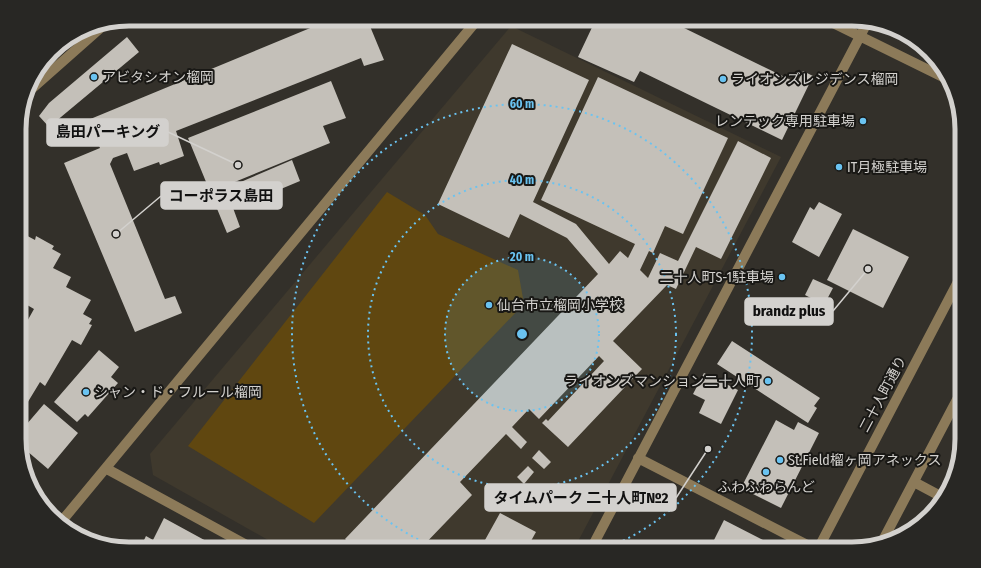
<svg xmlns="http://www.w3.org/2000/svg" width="981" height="568" font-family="'Fira Sans Condensed','Noto Sans JP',sans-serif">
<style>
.built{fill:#3f392d}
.green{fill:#604710}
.building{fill:#c4c0b9}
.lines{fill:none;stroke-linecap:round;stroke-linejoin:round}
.path{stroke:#84817d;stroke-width:2.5;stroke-dasharray:4 2;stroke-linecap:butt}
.minor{stroke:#8c7a59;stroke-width:10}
.ring{fill:none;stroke:#6ac3f1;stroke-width:2;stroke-dasharray:2 4}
.poi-dot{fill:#6ac3f1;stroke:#191815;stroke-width:1.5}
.labels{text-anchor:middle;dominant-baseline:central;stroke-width:4;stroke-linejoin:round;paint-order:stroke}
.poi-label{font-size:14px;fill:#d3d1ce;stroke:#191815;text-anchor:start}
.street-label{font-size:14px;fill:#d3d1ce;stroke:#191815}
.rim{fill:none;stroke:#d3d1ce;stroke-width:5}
.centre{fill:#6ac3f1;stroke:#191815;stroke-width:2}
.ring-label{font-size:12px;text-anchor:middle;font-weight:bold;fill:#6ac3f1;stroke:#191815;stroke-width:4;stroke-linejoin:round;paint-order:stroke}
.leader{fill:none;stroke:#d3d1ce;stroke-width:1.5}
.callout-dot{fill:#d3d1ce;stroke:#191815;stroke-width:1.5}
.callout{fill:#d3d1ce;stroke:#d3d1ce;stroke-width:1.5}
.callout-label{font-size:15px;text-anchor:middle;font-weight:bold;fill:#111}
</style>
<rect width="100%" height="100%" fill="#33302a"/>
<!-- built -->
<path class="built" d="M511 26 781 157 574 549H284L153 475 150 454Z"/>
<!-- green -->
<path class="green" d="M387 192 425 215 438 234 518 270 524 304 314 523 188 446Z"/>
<!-- building -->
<path class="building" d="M332 19H367L384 60 364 66 361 58 176 131 184 156 160 165 159 162 134 171 127 153 113 158 110 164 165 299 175 296 182 313 135 332 64 163 100 148 88 120Z
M596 19H684L680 26 797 83 803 71 813 76 782 140 640 71 634 82 578 57Z
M127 37 139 52 49 127 39 116 49 103Z
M512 44 589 80 533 202 576 224 609 264 620 251 628 258 635 244 541 200 598 77 728 138 683 234 665 226 653 253 649 251 640 270 648 278 660 253 678 261 738 141 771 158 721 259 696 247 676 289 667 285 613 341 642 369 568 447 542 423 546 419 548 421 604 361 599 356 539 419 529 409 512 427 527 442 521 449 506 434 460 482 472 495 420 549H355L345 539 598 274 567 238 520 214 509 238 438 204Z
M331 81 346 118 323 126 330 143 225 186 240 227 227 233 188 138Z
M292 160 300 181 245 204 236 184Z
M819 202 842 214 819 257 792 242 810 207 814 210Z
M853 229 909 257 883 308 827 280Z
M20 232 35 240 36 236 54 246 52 249 61 254 53 268 71 277 66 287 91 300 83 314 92 319 89 324 92 325 81 345 72 340 45 386 40 382 20 415V334L34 309 22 302 20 307Z
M813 279 833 288 824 305 805 295Z
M732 341 820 398 814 406 817 408 808 423 717 364Z
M99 350 119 367 111 377 118 383 88 417 85 414 77 422 54 402Z
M704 373 738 390 721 424 699 413 705 400 693 394Z
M44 404 78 433 48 469 20 445V432Z
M776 420 794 430 798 422 819 433 781 508 741 488Z
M539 450 551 462 544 469 532 458Z
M528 466 534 472 524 484 517 477Z
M500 513 536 532 527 548 529 549H480Z
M164 518 208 542 204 549 140 548 146 536 153 540Z
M724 520 763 540 758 549H731L714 540Z"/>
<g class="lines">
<!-- path -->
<path class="path" d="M434 19 443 26"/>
<!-- minor -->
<path class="minor" d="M825 19 947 79
M27 93 105 24
M638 458 815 549
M107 469 254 549
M914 482 944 498
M61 522 478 19
M882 542 962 390
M591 549 867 23
M818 549 962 274"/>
</g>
<!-- distance rings -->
<circle cx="522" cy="334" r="77" fill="#6ac3f1" fill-opacity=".12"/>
<g class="ring">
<circle cx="522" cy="334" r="77"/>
<circle cx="522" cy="334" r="154"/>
<path d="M440 549A230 230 0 1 1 604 549"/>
</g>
<!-- markers -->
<g class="poi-dot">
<circle cx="94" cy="77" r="4"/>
<circle cx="723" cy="79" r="4"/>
<circle cx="863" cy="121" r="4"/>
<circle cx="839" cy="167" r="4"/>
<circle cx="782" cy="277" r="4"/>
<circle cx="489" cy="305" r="4"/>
<circle cx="768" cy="381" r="4"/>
<circle cx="86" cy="392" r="4"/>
<circle cx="780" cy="460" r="4"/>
<circle cx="766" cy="472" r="4"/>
</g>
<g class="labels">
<!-- poi labels -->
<g class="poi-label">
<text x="102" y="77">アビタシオン榴岡</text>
<text x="731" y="79">ライオンズレジデンス榴岡</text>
<text x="855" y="121" text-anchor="end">レンテック専用駐車場</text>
<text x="847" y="167">IT月極駐車場</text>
<text x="774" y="277" text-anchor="end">二十人町S-1駐車場</text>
<text x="497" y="305">仙台市立榴岡小学校</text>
<text x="760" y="381" text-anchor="end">ライオンズマンション二十人町</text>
<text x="94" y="392">シャン・ド・フルール榴岡</text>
<text x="788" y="460">St.Field榴ヶ岡アネックス</text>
<text x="766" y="487" text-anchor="middle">ふわふわらんど</text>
</g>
<!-- street labels -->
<g class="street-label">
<text transform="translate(883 394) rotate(-62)">二十人町通り</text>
</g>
</g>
<!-- crop -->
<path d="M0 0H981V568H0ZM129 26H852A103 103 0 0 1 955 129V439A103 103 0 0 1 852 542H129A103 103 0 0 1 26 439V129A103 103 0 0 1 129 26Z" fill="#282724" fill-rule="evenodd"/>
<path class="rim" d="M129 26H852A103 103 0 0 1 955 129V439A103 103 0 0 1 852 542H129A103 103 0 0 1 26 439V129A103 103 0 0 1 129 26Z"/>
<circle cx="522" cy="334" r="6" class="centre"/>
<g class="ring-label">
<text x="522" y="108">60 m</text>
<text x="522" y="184">40 m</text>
<text x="522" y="261">20 m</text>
</g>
<!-- callouts -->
<path class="leader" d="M238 165L168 132M116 234L161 196M868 269L833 311M708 449L676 498"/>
<g class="callout-dot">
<circle cx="238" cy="165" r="4"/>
<circle cx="116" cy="234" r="4"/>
<circle cx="868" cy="269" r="4"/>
<circle cx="708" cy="449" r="4"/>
</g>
<g class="callout">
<rect x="47" y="119" width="121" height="27" rx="4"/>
<rect x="161" y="182" width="121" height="27" rx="4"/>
<rect x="745" y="298" width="88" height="27" rx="4"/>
<rect x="485" y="484" width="191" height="27" rx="4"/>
</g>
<g class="callout-label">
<text x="108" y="137">島田パーキング</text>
<text x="221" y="201">コーポラス島田</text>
<text x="789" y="316">brandz plus</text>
<text x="581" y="503">タイムパーク 二十人町№2</text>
</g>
</svg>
